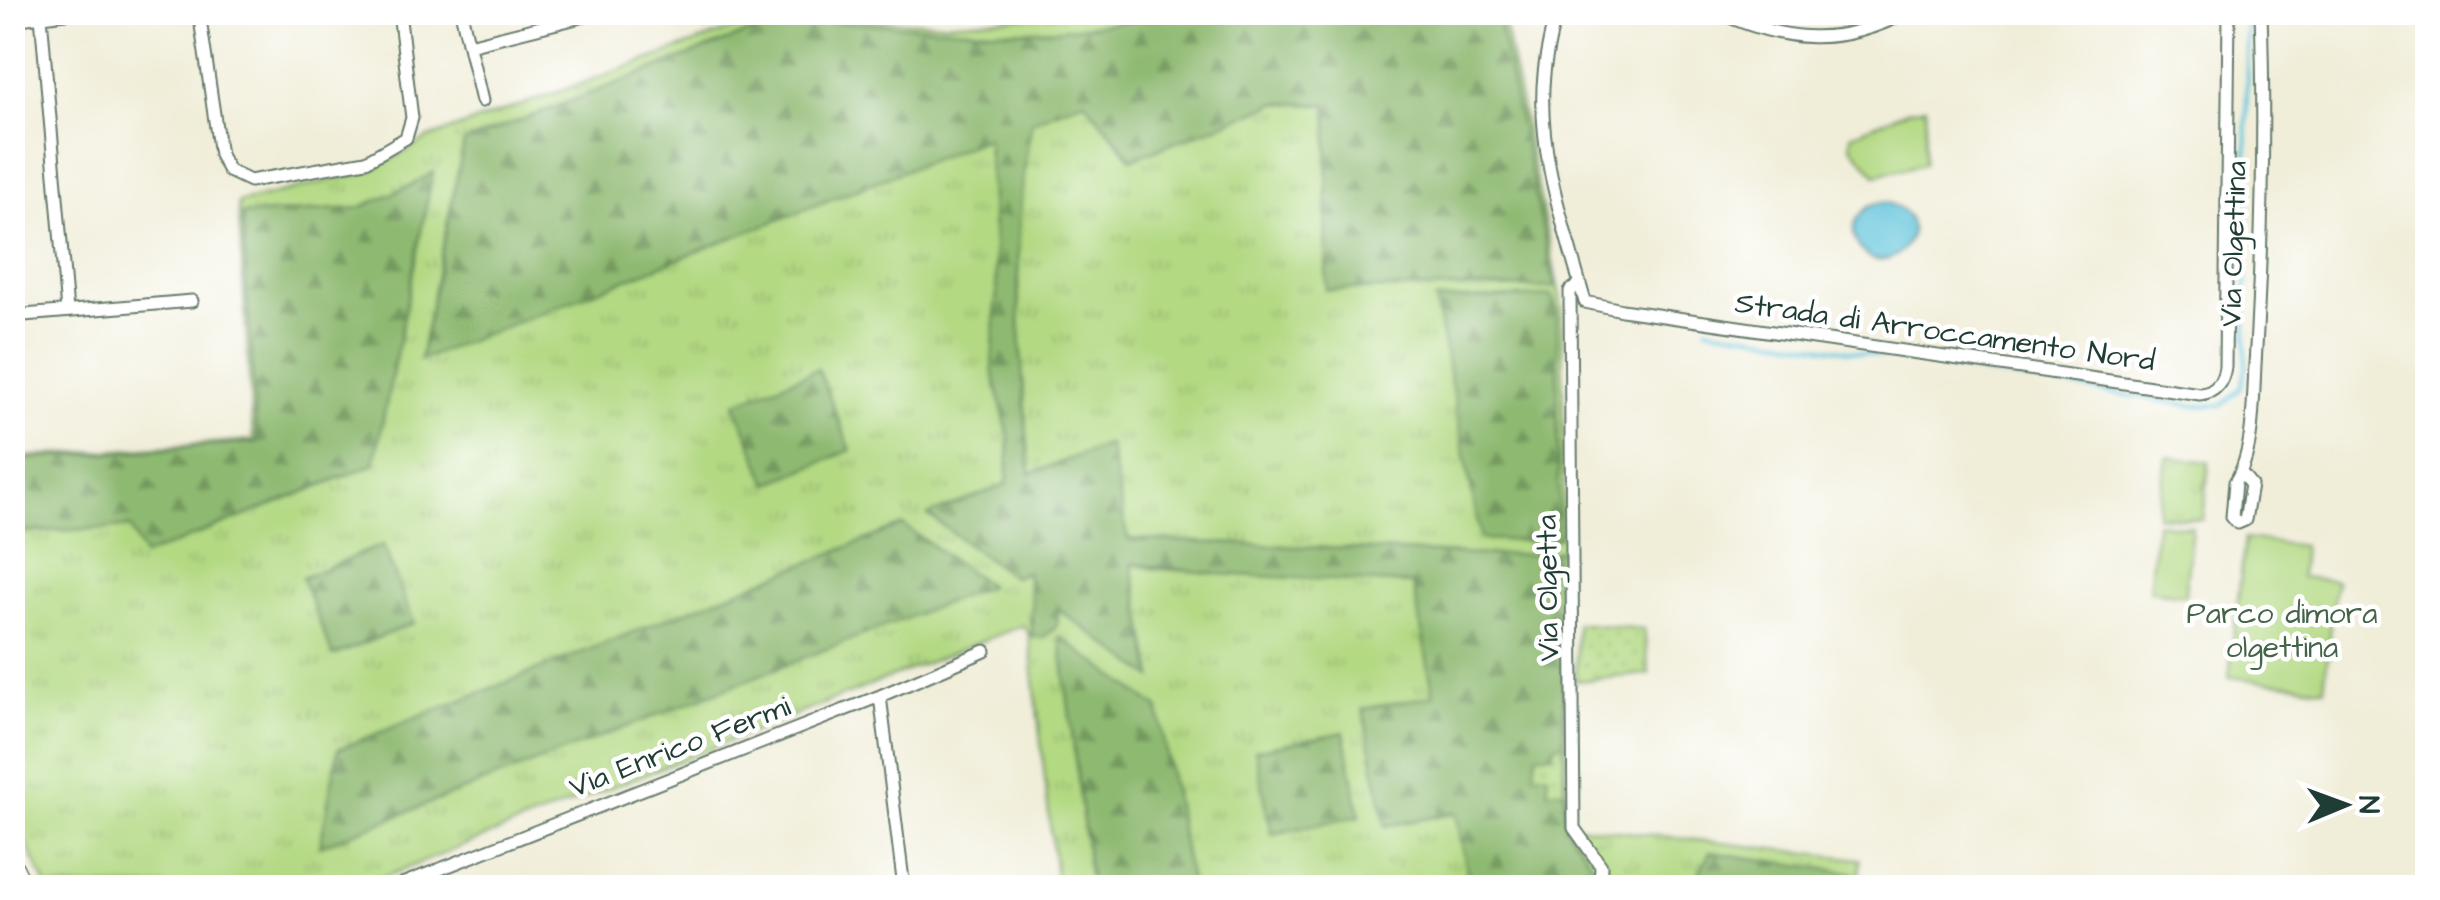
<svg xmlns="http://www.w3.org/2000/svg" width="2440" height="900" font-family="'Architects Daughter',sans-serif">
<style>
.grass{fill:url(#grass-tufts);stroke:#698b5c;stroke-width:2.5;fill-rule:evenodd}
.forest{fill:url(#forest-firs);stroke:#567b52;stroke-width:2.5}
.park{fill:#b3d983;stroke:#698b5c;stroke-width:2.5}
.garden{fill:url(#garden-dots);stroke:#698b5c;stroke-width:2.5}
.water{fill:#5cc2da;stroke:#3e8087;stroke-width:2.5}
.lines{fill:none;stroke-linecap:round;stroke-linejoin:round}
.stream{stroke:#5cc2da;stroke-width:4}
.minor-casing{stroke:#687b6d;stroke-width:15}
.primary-casing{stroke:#687b6d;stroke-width:21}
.minor{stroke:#fff;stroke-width:11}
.primary{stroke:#fff;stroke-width:18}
.labels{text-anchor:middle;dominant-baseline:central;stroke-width:9;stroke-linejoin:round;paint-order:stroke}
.street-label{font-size:30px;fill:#1f3d34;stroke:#fff}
.park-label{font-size:30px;fill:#446448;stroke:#fff}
</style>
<defs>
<pattern id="grass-tufts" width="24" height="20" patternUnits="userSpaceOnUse" patternTransform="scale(2.5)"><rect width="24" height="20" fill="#b3d983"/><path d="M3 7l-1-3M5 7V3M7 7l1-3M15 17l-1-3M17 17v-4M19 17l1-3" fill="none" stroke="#9abb72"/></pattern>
<pattern id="forest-firs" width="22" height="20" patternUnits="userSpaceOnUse" patternTransform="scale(2.5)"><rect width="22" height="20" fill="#8eb971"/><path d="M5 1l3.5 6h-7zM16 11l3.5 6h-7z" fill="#73985e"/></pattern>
<pattern id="garden-dots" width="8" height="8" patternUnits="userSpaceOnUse" patternTransform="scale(2.5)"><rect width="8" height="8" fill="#b3d983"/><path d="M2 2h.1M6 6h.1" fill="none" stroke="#9abb72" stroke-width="1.8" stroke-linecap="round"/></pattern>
</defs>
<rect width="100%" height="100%" fill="#fff"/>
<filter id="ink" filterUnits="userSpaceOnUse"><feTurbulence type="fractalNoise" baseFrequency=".01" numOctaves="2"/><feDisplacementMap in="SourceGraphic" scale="20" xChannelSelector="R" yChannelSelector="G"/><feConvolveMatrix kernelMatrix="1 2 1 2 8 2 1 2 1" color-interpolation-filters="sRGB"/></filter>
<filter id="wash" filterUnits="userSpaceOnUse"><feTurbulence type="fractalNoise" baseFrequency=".0048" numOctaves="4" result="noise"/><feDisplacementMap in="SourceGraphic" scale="40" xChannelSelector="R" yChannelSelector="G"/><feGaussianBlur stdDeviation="2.25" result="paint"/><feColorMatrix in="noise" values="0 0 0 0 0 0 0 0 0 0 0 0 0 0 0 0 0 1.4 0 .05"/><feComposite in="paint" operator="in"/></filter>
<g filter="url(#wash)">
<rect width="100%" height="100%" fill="#f0edd8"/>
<!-- grass -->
<path class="grass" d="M1079 13H1210L1062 29 1008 31 795 20 766 26 464 142 420 359 987 138 997 288 992 368 1009 437 1007 484 929 516 1027 571 1032 605 1030 624 1057 609 1153 676 1132 564 1156 569 1413 584 1434 696 1363 710 1386 825 1456 812 1470 887H1191L1158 708 1061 638 1091 887H1057L1029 636 1023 625 359 887H47L13 816V533L130 527 144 556 374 464 432 173 410 186 359 208 242 215 258 442 13 460V458L253 440 238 203 370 171 429 138 773 15 945 23Z
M1497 13H1502L1562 307 1567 825 1860 859 1859 887H1852L1853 874 1710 852 1692 887H1593L1594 868 1565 825 1564 791H1548L1537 754 1562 607V549L1549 554 1483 555 1127 539 1030 475C1021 354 1008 241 1031 121L1084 100 1132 159 1276 103 1329 105 1554 287ZM1551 296 1481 539 1436 301Z
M2167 457 2209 462 2203 520 2157 516Z"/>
<!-- forest -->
<path class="forest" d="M1210 12 1497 13 1555 287 1326 290 1328 105 1276 103 1132 159 1084 100 1032 121C1008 241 1021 354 1030 474L1109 444 1128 539 1483 555 1549 554 1563 549V744L1556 745 1535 773H1548V790L1564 791 1565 825 1595 868 1593 887H1470L1456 813 1386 826 1363 709 1434 695 1413 584 1217 574 1132 564 1153 678 1058 609 1056 627 1043 638 1031 636 1032 605 1027 572 1013 577 928 515 1007 484 1009 437 992 368 997 288 987 138 420 360 464 142 766 26 795 20 1008 31 1062 29Z
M433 172 374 464 144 556 130 527 13 533V460L257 442 242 215 359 208 410 186Z
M1551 296 1557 308 1559 537 1548 542 1481 539 1435 300Z
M818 369 851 450 768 484 735 403Z
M903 525 989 586 320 846 338 749Z
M383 545 414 623 333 656 302 578Z
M1060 637 1158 708 1191 887H1091Z
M1344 732 1360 816 1272 834 1255 750Z
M1710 852 1853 873 1852 887H1692Z"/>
<!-- park -->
<path class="park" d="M1926 107 1924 164 1876 175 1851 146 1852 134 1909 110Z
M2156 523 2192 527 2185 595 2149 591Z
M2245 539 2303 546 2300 577 2336 581 2324 688 2229 677Z"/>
<!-- garden -->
<path class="garden" d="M1576 623 1644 629 1649 674 1576 681Z
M1563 744 1564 791H1548V774L1534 773 1537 754H1552L1556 745Z"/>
<!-- water -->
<path class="water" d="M1883 202C1946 215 1888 291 1859 247 1845 226 1862 205 1883 202Z"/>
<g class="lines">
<!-- stream -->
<path class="stream" d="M1706 328 2193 406 2222 405 2241 388 2246 368 2247 12"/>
</g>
</g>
<g filter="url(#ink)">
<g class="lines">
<!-- minor casing -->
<g class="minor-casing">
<path id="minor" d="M199 12 220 155 229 171 250 181 366 161 406 138 412 118 399 12
M461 12 482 101
M678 12 698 16 741 12
M1556 12C1551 33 1546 53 1544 74 1536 150 1565 229 1585 302L1622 310 2200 394C2216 393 2223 381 2225 367L2229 12
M1718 12C1786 43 1840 47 1907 12
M41 16 67 311
M12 20 73 12
M469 45 601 12
M1580 284 1570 291 1574 828 1601 866 1600 888
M12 316 192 301
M2243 475 2251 485 2245 520 2238 523 2232 517 2235 482C2254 453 2253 403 2255 365 2262 248 2265 130 2261 12
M880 696 904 888
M392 888 880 696 985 651"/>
</g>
<!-- primary casing -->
<g class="primary-casing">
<path id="primary" d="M12 864 24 888"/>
</g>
<!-- minor -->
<use href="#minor" class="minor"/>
<!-- primary -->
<use href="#primary" class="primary"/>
</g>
</g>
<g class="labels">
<!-- street labels -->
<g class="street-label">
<text transform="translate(2234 244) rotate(-88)">Via Olgettina</text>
<text transform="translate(1945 332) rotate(8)">Strada di Arroccamento Nord</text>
<text transform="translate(1548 588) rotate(-91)">Via Olgetta</text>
<text transform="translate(680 747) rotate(-21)">Via Enrico Fermi</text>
</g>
<!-- park labels -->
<g class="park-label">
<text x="2282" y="614">Parco dimora<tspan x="2282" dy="34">olgettina</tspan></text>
</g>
</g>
<!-- margin -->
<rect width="2440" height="900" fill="none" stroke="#fff" stroke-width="50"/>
<!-- north arrow -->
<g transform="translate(2345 805) rotate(89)" stroke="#ffffff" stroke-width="8" paint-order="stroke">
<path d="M0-8L18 38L0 25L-18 38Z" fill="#1f3d34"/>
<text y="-15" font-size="28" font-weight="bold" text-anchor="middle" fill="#1f3d34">N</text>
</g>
</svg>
